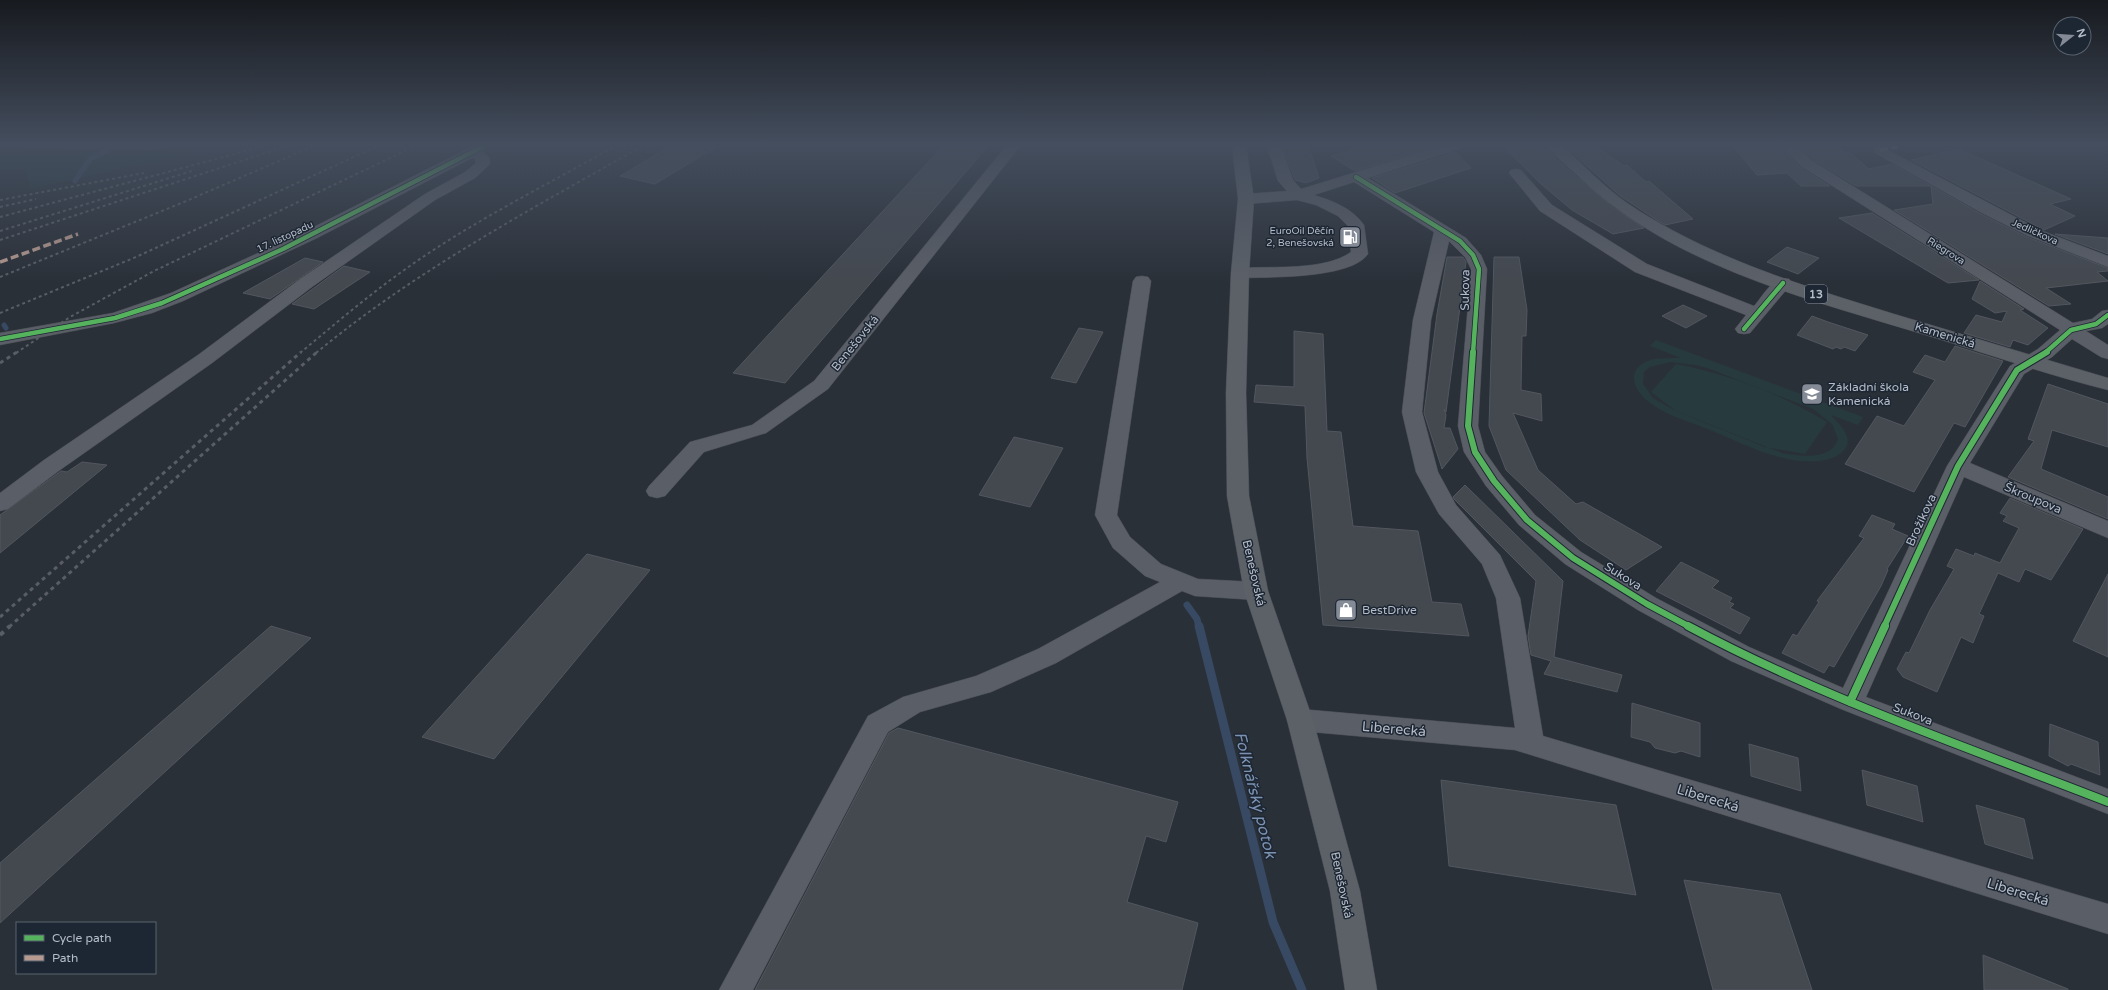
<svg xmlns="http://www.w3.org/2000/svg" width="2108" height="990" font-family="'Varela Round',sans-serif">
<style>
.green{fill:#273a3e;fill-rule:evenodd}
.water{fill:#384963}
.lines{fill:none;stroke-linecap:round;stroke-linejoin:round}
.stream-far2{stroke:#384963;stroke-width:5}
.stream-far1{stroke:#384963;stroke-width:7}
.stream{stroke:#384963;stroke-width:9}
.building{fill:#444950;stroke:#52575f}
.minor-casing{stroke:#484c53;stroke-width:1}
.major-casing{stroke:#484c55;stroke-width:1}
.minor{fill:#5a5e66;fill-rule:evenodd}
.major{fill:#5c6168;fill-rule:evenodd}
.rail-far2{stroke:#595d64;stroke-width:2;stroke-dasharray:3 3;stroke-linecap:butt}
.rail-far1{stroke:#595d64;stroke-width:3;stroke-dasharray:4 4;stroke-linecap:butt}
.rail{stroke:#595d64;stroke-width:4;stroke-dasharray:5 5;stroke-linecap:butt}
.quiet{stroke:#b69a8f;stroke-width:3.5;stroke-dasharray:8 3.5;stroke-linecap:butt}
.cycleway-far2-casing{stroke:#1d2633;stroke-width:6}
.cycleway-far1-casing{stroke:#1d2633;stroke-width:8}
.cycleway-casing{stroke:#1d2633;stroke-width:10}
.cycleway-far2{stroke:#56b35d;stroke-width:4.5}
.cycleway-far1{stroke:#56b35d;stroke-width:6}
.cycleway{stroke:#56b35d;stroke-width:8}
.labels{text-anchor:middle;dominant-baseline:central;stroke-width:3;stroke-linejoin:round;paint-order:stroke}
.far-poi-label{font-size:10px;fill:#b4bcc9;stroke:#1d2633;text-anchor:end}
.far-street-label{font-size:10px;fill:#b4bcc9;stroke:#1d2633}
.shield{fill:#1d2633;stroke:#878f9c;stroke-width:1}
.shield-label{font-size:11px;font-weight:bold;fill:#b4bcc9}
.street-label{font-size:12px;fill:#b4bcc9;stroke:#1d2633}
.poi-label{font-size:12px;fill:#b4bcc9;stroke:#1d2633;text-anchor:start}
.near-street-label{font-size:14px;fill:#b4bcc9;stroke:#1d2633}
.near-water-label{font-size:16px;font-style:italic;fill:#7c92b1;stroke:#1d2633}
</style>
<rect width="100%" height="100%" fill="#2a3038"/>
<!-- green -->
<path class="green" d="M178 145H225L31 189 25 169 0 170V147L152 150Z
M1656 340 1863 417 1858 425 1831 415C1839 424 1857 439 1842 452 1831 462 1813 462 1799 461 1767 457 1737 441 1708 429 1687 421 1662 414 1645 399 1629 383 1629 365 1654 359 1663 358 1672 358 1681 358L1650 346ZM1670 362 1696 365 1710 369 1813 409 1832 424 1838 439C1831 461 1800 456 1782 453L1674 410 1653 398 1643 384 1644 372 1650 367Z
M1676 364C1729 374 1781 394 1827 422L1805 454 1765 447 1676 411 1651 392Z"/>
<!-- water -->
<path class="water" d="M0 145H178L152 150 0 147Z"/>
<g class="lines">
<!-- stream-far2 -->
<path class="stream-far2" d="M75 181 90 159 117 145
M4 325 6 328"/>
<!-- stream-far1 -->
<path class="stream-far1" d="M1187 605 1197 619 1199 627"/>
<!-- stream -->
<path class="stream" d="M1199 626 1273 922 1302 990"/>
</g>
<!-- building -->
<path class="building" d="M672 145H719L655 184 620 176Z
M958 145H989L785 383 733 373 943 146 955 148Z
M1282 145H1308L1319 178 1306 183 1295 180Z
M1352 145H1440L1355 171 1331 156 1351 150Z
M1502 145H1546L1556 159 1577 177 1614 208 1644 228 1613 234 1572 210 1541 184Z
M1564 145H1594L1624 166 1627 165 1646 182 1649 181 1693 219 1665 225 1658 221 1619 195Z
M1732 145H1780L1800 167 1830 186H1801L1787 173 1757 175Z
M1798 145H1836L1843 152H1849L1869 169 1892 164 1981 214 2027 237 2108 268V271L2097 272 2108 281 2046 288 2071 304 2049 306 1894 210 1933 204 1931 186H1856L1812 159Z
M1959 149 2071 199 2050 204 2075 216 2044 230 1911 160Z
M1456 152 1471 168 1395 193 1372 178Z
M1872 213 1979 280 1948 283 1839 218Z
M2055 234 2108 238V254Z
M1787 247 1819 258 1798 274 1767 262Z
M1447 257H1463L1466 262 1446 412 1444 409 1446 415 1444 428H1450L1458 449 1442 469 1424 413 1437 314Z
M1494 257H1519L1527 310 1526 336H1522L1521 390 1541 394 1542 421 1513 413 1538 470 1576 504 1583 502 1662 547 1626 570 1580 540 1506 470 1489 426Z
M305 258 323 262 270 299 243 293Z
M344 266 370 272 314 309 292 304Z
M1980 281 2024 309 2020 310 2048 328 2028 345 2013 340 2010 347 1964 333 1976 315 2002 322 2007 311 1995 313 1972 299Z
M1683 305 1707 316 1686 328 1662 316Z
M1812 316 1828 322 1868 335 1855 351 1844 347 1841 349 1836 347 1833 349 1797 335Z
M1079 328 1103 332 1076 383 1051 378Z
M1294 331 1323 334 1327 431 1341 432 1353 526 1418 531 1432 602 1461 604 1469 636 1323 625 1307 458 1305 406 1254 402 1256 385 1294 387Z
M1955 346 2003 361 1965 427 1954 423 1914 492 1845 464 1877 416 1904 426 1935 380 1913 372 1925 355 1945 362Z
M2048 384 2108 404V447L2052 430 2041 469 2108 497V519L2008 477 2034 441 2028 439Z
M1014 437 1063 448 1030 507 979 495Z
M82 462 107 465 0 553V515L61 471 67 472Z
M1465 485 1563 581 1554 657 1622 675 1617 692 1544 674 1551 661 1531 655 1528 636 1536 581 1454 499 1453 497Z
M2010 498 2083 529 2051 580 2025 569 2019 582 1998 573 1979 614 1984 616 1973 643 1961 637 1937 692 1903 677 1897 669 1906 652 1909 653 1930 610 1954 569 1947 566 1956 549 1974 556 1975 553 2000 563 2019 528 2003 521 2007 516 2000 513Z
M1872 515 1895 524 1892 529 1908 536 1887 569 1888 570 1881 586 1834 667 1829 665 1824 673 1782 653 1793 634 1797 636 1819 602 1817 601 1864 538 1859 536Z
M587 554 650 570 494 759 422 737Z
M1681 562 1719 581 1712 588 1732 598 1729 602 1734 604 1730 608 1750 618 1740 634 1656 591Z
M2108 574V657L2073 641Z
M271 626 311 638 0 923V863Z
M1632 703 1700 723V757L1681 751 1675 753 1655 748 1650 742 1631 737Z
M2050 724 2098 742 2100 775 2071 764 2068 766 2049 756Z
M898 728 1178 802 1166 842 1146 836 1127 902 1198 923 1182 990H755L889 733Z
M1749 744 1798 758 1801 791 1751 776Z
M1862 770 1917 786 1923 822 1867 805Z
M1441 780 1616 805 1636 895 1449 866Z
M1976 805 2024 819 2033 859 1985 844Z
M1684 880 1780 894 1812 990H1713Z
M1983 955 2068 989V990H1984Z"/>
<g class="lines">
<!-- minor casing -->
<g class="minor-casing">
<path id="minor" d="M475 145H492L483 152 489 157 490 164 475 178 435 200 312 287 212 363 60 470 8 509 0 511V493L44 460 198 355 300 279 425 194 465 172 476 163 475 159 472 158 317 238 183 301 152 313 114 323 0 345V333L113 313 171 293 306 231Z
M1007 145H1021L828 389 766 433 704 452 665 496 657 498 649 496 646 491 649 486 690 442 752 425 814 381Z
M1267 145H1281L1293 180 1301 189 1444 145H1464L1462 148 1368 178 1466 238 1481 255 1487 269 1478 426 1485 452 1502 476 1535 515 1581 552 1656 598 1749 647 1843 688 1947 466 2010 366 2038 349 2060 330 1801 166 1781 145H1796L1811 160 2073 323 2092 319 2102 311 2108 310V324L2102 328 2086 331 2108 345V359L2101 357 2072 339 2052 357 2024 374 1970 463 2108 521V538L1964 477 1866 697 2108 789V814L1841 709 1731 661 1638 610 1565 564 1519 525 1486 486 1464 452 1458 426 1471 269 1465 257 1449 241 1431 320 1422 412 1438 472 1456 505 1500 555 1520 598 1543 736 2108 904V934L1515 750 1300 731 1290 728 1287 720 1290 712 1300 709 1515 728 1496 598 1482 564 1439 514 1416 472 1402 412 1413 320 1434 232 1354 182 1314 195C1333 201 1352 208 1364 225L1368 254C1351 279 1269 277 1240 278L1234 277 1231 273 1234 269 1240 268C1272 266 1325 271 1351 252L1348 226 1338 216 1316 205 1297 200 1246 204 1241 202 1238 199 1241 196 1246 194 1287 191 1278 181Z
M1880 146 2040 230 2108 256V267L2028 236 1982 213 1875 153 1873 150 1875 147Z
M1516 169 1521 170 1552 205 1647 264 1754 306C1764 295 1773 275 1789 279L1792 283 1750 333 1744 334 1738 333 1735 329 1746 315 1635 272 1540 211 1509 173 1511 170Z
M1142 276 1148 277 1151 281 1117 515 1130 537 1161 564 1198 579 1256 582 1265 585 1268 591 1265 597 1256 600 1195 596 1182 591 1056 663 991 692 920 712 888 732 753 990H719L868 716 903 697 976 676 1038 649 1160 582 1145 576 1113 548 1095 515 1133 281 1136 277Z"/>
</g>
<!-- major casing -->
<g class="major-casing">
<path id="major" d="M1232 145H1246L1254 199 1249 273 1246 393 1249 496 1268 591 1313 720 1360 891 1377 990H1345L1330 891 1287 720 1244 591 1227 496 1226 393 1231 273 1238 199Z
M1547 145H1562C1583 165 1603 186 1627 203 1707 257 1803 286 1894 314 1965 335 2037 357 2108 378V390C2048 375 1988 354 1929 336 1808 299 1671 266 1578 176 1567 166 1555 157 1547 145Z"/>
</g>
<!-- minor -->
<use href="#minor" class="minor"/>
<!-- major -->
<use href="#major" class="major"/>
<!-- rail-far2 -->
<path class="rail-far2" d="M0 200 144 173
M0 207 36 199
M0 217 268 145
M0 231 195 170
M0 240 290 145
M0 277 184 202 316 145
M0 313 136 257 380 145
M16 353 70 317 154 271 417 145
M300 353C335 324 370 294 407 268 473 221 547 185 617 145
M316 353C416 270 532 209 644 145"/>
<!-- rail-far1 -->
<path class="rail-far1" d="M0 363 17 352
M0 617 301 352
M9 627 317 352"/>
<!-- rail -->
<path class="rail" d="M0 635 10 626"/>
<!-- quiet -->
<path class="quiet" d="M1880 150 1896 147V145
M0 262 78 234"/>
<!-- cycleway-far2 casing -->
<g class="cycleway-far2-casing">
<path id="cycleway-far2" d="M1356 177 1460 241 1473 255 1479 269 1473 353
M1744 329 1783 283
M0 339 115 318 162 303 283 249 486 145
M2045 353 2071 330 2096 324 2108 315"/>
</g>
<!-- cycleway-far1 casing -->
<g class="cycleway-far1-casing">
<path id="cycleway-far1" d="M1473 352 1468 426 1475 452 1494 481 1527 520 1573 558 1647 604 1690 627
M1884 627 1958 466 2017 370 2047 352"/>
</g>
<!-- cycleway casing -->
<g class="cycleway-casing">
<path id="cycleway" d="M1688 626C1822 698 1967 747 2108 802
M1850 702 1885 626"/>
</g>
<!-- cycleway-far2 -->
<use href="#cycleway-far2" class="cycleway-far2"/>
<!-- cycleway-far1 -->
<use href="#cycleway-far1" class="cycleway-far1"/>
<!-- cycleway -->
<use href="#cycleway" class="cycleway"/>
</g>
<!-- sky -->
<linearGradient id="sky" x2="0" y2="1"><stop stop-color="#171a1f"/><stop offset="0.51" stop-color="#444e5e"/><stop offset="1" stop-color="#444e5e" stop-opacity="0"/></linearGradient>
<rect width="2108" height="283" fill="url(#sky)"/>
<!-- icons -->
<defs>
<g id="fuel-square" transform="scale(1.15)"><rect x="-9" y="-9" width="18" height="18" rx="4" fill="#848b96" stroke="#1d2633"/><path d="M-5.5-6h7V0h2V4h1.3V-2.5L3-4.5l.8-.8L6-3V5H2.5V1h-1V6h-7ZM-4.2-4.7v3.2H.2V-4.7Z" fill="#fff"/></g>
<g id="school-square" transform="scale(1.15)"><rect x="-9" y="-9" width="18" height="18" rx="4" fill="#848b96" stroke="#1d2633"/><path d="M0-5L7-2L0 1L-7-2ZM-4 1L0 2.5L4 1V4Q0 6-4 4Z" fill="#fff"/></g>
<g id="shop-square" transform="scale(1.15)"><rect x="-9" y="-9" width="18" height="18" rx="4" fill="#848b96" stroke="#1d2633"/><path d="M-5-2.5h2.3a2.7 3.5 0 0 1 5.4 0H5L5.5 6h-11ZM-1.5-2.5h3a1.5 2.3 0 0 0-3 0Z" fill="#fff"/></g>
</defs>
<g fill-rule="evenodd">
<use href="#fuel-square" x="1350" y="237"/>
<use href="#school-square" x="1812" y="394"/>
<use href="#shop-square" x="1346" y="610"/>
</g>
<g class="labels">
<!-- far-poi labels -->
<g class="far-poi-label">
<text x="1334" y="231">EuroOil Děčín<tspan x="1334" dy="12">2, Benešovská</tspan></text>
</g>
<!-- far-street labels -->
<g class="far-street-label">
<text transform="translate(2035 232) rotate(24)">Jedličkova</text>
<text transform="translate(285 237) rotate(-25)">17. listopadu</text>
<text transform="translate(1946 251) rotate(32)">Riegrova</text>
</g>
<!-- shield labels -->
<rect class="shield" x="1805" y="285" width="22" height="18" rx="3"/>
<g class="shield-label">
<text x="1816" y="294">13</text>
</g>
<!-- street labels -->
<g class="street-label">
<text transform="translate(1465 290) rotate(-89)">Sukova</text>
<text transform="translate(1945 335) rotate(17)">Kamenická</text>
<text transform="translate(855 343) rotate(-51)">Benešovská</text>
<text transform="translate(2033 498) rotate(23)">Škroupova</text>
<text transform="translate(1921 520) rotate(-65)">Brožíkova</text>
<text transform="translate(1254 573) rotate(77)">Benešovská</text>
<text transform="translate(1623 576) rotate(32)">Sukova</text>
<text transform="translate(1913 714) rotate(21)">Sukova</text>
<text transform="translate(1342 885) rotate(78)">Benešovská</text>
</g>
<!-- poi labels -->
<g class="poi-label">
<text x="1828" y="387">Základní škola<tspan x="1828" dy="14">Kamenická</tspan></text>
<text x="1362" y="610">BestDrive</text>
</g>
<!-- near-street labels -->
<g class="near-street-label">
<text transform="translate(1394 729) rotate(5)">Liberecká</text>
<text transform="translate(1708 798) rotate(17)">Liberecká</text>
<text transform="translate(2018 892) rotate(17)">Liberecká</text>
</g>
<!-- near-water labels -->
<g class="near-water-label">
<text transform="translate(1255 795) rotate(76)">Folknářský potok</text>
</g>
</g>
<!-- legend -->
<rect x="16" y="922" width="140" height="52" fill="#1d2633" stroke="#59626f"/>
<rect x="24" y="935" width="20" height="6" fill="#56b35d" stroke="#59626f"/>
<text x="52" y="942" font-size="12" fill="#b4bcc9">Cycle path</text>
<rect x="24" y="955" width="20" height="6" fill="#b69a8f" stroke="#59626f"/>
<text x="52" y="962" font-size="12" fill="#b4bcc9">Path</text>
<!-- north arrow -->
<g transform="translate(2072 36) rotate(73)"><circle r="19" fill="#1d2633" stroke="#59626f"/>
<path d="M0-3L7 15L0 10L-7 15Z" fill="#848b96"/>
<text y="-6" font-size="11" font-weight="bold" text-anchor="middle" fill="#b4bcc9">N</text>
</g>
</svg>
